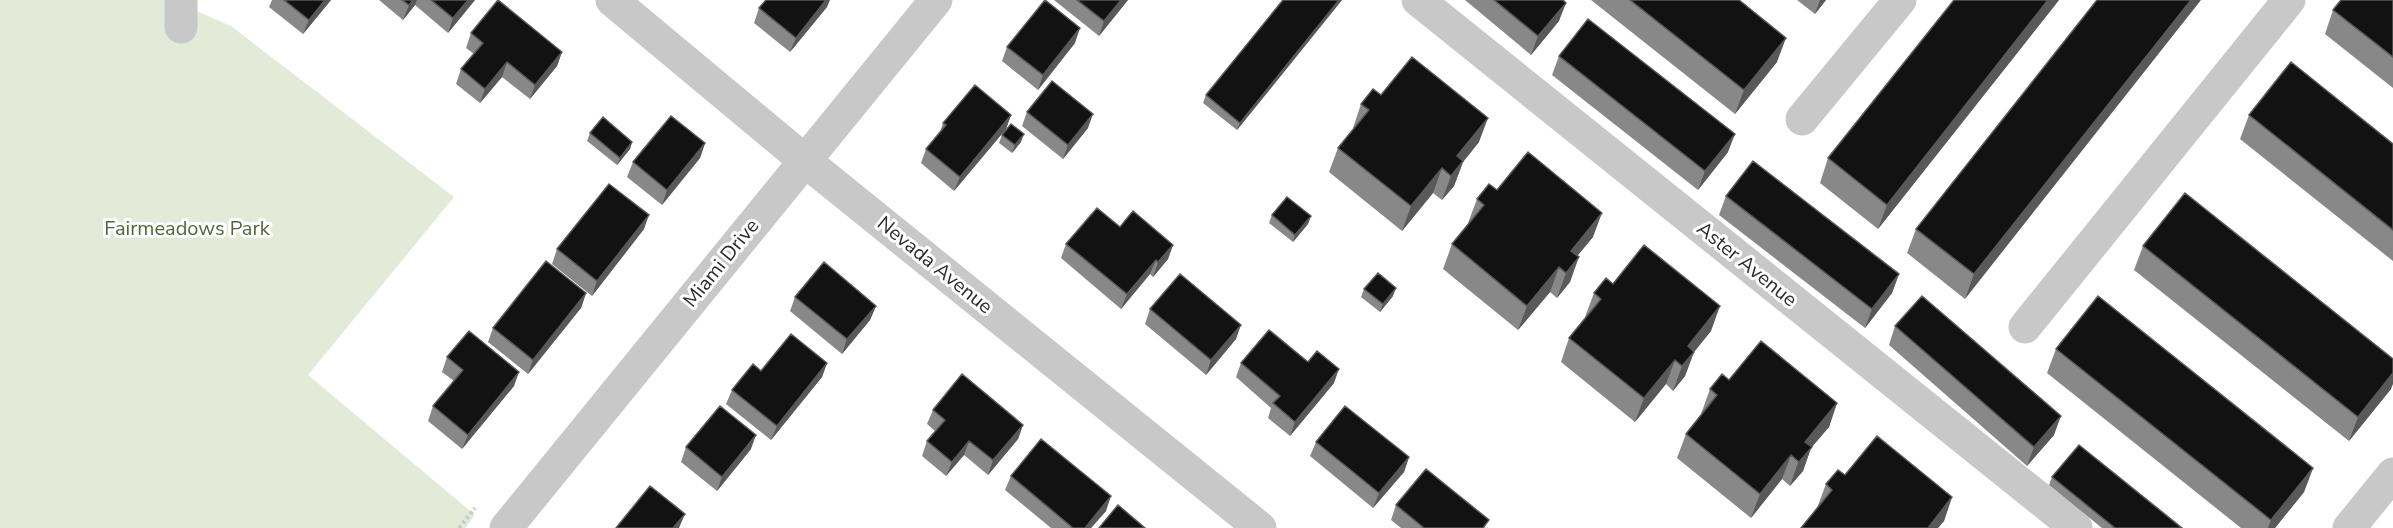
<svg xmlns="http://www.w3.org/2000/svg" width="2393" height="528" font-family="'Nunito Sans',sans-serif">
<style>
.green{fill:#e3ead8}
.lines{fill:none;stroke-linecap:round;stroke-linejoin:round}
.path{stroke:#c8c8c8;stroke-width:4;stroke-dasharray:3 3;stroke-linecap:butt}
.minor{stroke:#c8c8c8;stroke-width:33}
.wall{fill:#888}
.shaded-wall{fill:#595959}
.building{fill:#121212;stroke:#595959;stroke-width:1.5}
.labels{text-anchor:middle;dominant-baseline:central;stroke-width:6;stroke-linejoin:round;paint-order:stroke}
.park-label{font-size:20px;fill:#526739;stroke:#fff}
.street-label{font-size:20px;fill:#2b2b2b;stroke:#fff}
</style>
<rect width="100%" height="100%" fill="#fff"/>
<!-- green -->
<path class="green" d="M0 0H171L231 26 454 197 308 375 475 515 465 528H0Z"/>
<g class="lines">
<!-- path -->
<path class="path" d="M459 528 475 508"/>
<!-- minor -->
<path class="minor" d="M612 0 804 160 1260 528
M1418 0 2076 528
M181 27V0
M1802 119 1900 0
M2025 327 2289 0
M506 528 936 0
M2349 528 2393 474"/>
</g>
<!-- wall -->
<path class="wall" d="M272 0H331L303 34 269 7Z
M379 0H475L448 33 415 5 403 20Z
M1054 0H1128L1099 36Z
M1342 0 1237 130 1203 103 1206 95Z
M1465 0H1563L1559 21 1531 55Z
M1591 0H1739L1777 62 1735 114Z
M1797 0H1826L1815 14Z
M1954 0H2059L1878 229 1820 183 1828 158Z
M2097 0 1965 299 1907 253 1916 229Z
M2393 0V88L2325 34 2333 10Z
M827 7 790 52 754 23 759 8Z
M471 33 562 52 557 66 530 99 502 77 480 103 456 84 461 69 474 54 466 48Z
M1075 43 1038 90 1002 61 1007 47Z
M1559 56 1728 152 1698 190 1552 75Z
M1381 95 1479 142 1463 162 1454 186 1442 200 1433 193 1402 231 1329 172 1338 148 1354 129 1353 128 1361 104Z
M1027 112 1088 128 1063 159 1022 126Z
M1011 115 1006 129 954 191 921 163 926 149 940 132 943 123Z
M2249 115 2393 144V261L2240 139Z
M590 133 632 142 630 149 617 165 587 141Z
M1002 135 1021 142 1012 153 999 143Z
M705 143 700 158 662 205 627 177 633 162Z
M1497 190 1593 237 1577 256 1570 282 1557 298 1550 292 1518 330 1443 269 1452 244 1469 224 1468 223 1477 199Z
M1726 196 1899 274 1892 293 1865 328 1719 215Z
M1272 215 1311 216 1308 224 1293 242 1269 223Z
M1120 227 1173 245 1168 259 1153 277 1150 274 1121 309 1061 258 1066 244Z
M644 229 592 296 552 264 557 249Z
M2143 246 2391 389 2349 441 2134 270Z
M1613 284 1711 331 1694 352 1685 376 1673 391 1666 384 1635 422 1561 362 1569 338 1586 318 1585 317 1594 293Z
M1364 289 1393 296 1380 312 1361 297Z
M586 293 581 308 528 374 488 342 493 328Z
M795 297 876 306 870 320 842 354 790 311Z
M1150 309 1236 339 1206 375 1145 324Z
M1895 326 2054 435 2027 466 1889 345Z
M2056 349 2313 468 2304 492 2275 528H2241L2047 373Z
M447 357 514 386 462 449 428 421 433 406 454 381 442 372Z
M827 363 822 377 771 440 726 404 732 390 761 371Z
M1241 363 1334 383 1290 436 1268 418 1271 408 1236 377Z
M1729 380 1837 403 1829 427 1811 448 1803 471 1790 486 1782 479 1751 518 1677 458 1686 434 1702 414H1701L1710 389Z
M933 410 1023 425 1018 439 988 475 964 455 946 476 922 456 927 441 935 431 927 424Z
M1316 442 1409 457 1404 472 1373 508 1310 456Z
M686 447 751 449 717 491 681 462Z
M1845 475 1952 497 1944 521 1938 528H1801L1817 508 1826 484Z
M1011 476 1106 511 1091 528H1051L1005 490Z
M2052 477 2182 528H2102L2049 485Z
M1396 505 1486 528H1401L1391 520Z"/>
<!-- shaded-wall -->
<path class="shaded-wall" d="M325 0H331L303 34 309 20Z
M413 0H417L415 5 403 20 409 5Z
M468 0H475L448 33 453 18Z
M826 0H830L827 7 790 52 796 38Z
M1121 0H1128L1099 36 1104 21Z
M1339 0H1342L1237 130 1240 123Z
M1820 0H1826L1815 14Z
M2048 0H2059L1878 229 1887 205Z
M2191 0H2201L1965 299 1974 274Z
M1566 3 1559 21 1531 55 1538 36Z
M1080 28 1075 43 1038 90 1043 75Z
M1786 38 1777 62 1735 114 1744 90Z
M562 52 557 66 530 99 535 85Z
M507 62 502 77 480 103 485 89Z
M1093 114 1088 128 1063 159 1068 145Z
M1011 115 1006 129 954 191 960 177Z
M1488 118 1479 142 1463 162 1454 186 1442 200 1451 176 1457 156Z
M1024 134 1021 142 1012 153 1015 145Z
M1735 134 1728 152 1698 190 1705 171Z
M632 142 630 149 617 165 620 158Z
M705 143 700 158 662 205 667 190Z
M1442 168 1433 193 1402 231 1411 206Z
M1602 213 1593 237 1564 272 1571 251Z
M649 215 644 229 592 296 597 281Z
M1311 216 1308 224 1293 242 1295 235Z
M1173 245 1168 259 1153 277 1158 262Z
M1579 257 1570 282 1557 298 1566 273Z
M1156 260 1150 274 1121 309 1127 294Z
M1559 267 1550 292 1518 330 1527 306Z
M1899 274 1892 293 1865 328 1872 309Z
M1396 288 1393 296 1380 312 1383 304Z
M586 293 581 308 528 374 533 360Z
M876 306 870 320 842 354 847 339Z
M1720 306 1711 331 1694 352 1685 376 1673 391 1682 366 1688 346Z
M1241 325 1236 339 1206 375 1211 360Z
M1675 360 1666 384 1635 422 1644 398Z
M827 363 822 377 771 440 777 426Z
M1339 369 1334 383 1290 436 1295 422Z
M519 372 514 386 462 449 468 435Z
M2393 373V384L2391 389 2349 441 2358 417Z
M1837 403 1829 427 1811 448 1803 471 1790 486 1805 442Z
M2061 416 2054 435 2027 466 2034 447Z
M1023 425 1018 439 988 475 993 460Z
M756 435 751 449 717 491 722 477Z
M969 441 964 455 946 476 952 462Z
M1791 455 1782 479 1751 518 1760 494Z
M1409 457 1404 472 1373 508 1379 493Z
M2313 468 2304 492 2275 528H2268L2271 520Z
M1111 496 1106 511 1091 528H1085Z
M1952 497 1944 521 1938 528H1928Z
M685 514 679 528H673Z"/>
<!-- building -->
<path class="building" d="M284 0H325L309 20Z
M402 0H413L409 5Z
M431 0H468L453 18Z
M498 0 562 52 535 85 507 62 485 89 461 69 483 43 471 33Z
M766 0H826L796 38 759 8Z
M1045 0 1080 28 1043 75 1007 47Z
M1077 0H1121L1104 21Z
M1283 0H1339L1240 123 1206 95Z
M1494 0H1563L1566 3 1538 36Z
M1630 0H1739L1786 38 1744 90Z
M1954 0H2048L1887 205 1828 158Z
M2097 0H2191L1974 274 1916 229Z
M2341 0H2393V57L2333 10Z
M1588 19 1735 134 1705 171 1559 56Z
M1412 57 1488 118 1457 156 1463 161 1451 176 1442 168 1411 206 1338 148 1369 110 1361 104 1373 89 1381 95Z
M2291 62 2393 144V230L2249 115Z
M1052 81 1093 114 1068 145 1027 112Z
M975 85 1011 115 960 177 926 149 946 125 943 123Z
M671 116 705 143 667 190 633 162Z
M603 117 632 142 620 158 590 133Z
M1011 124 1024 134 1015 145 1002 135Z
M1528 152 1602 213 1571 251 1579 257 1566 273 1559 267 1527 306 1452 244 1484 205 1477 199 1489 184 1497 190Z
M1753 161 1899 274 1872 309 1726 196Z
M609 184 649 215 597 281 557 249Z
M2185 193 2393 359V373L2358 417 2143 246Z
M1287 197 1311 216 1295 235 1272 215Z
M1097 208 1120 227 1133 211 1173 245 1158 262 1156 260 1127 294 1066 244Z
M1644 245 1720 306 1688 346 1694 352 1682 366 1675 360 1644 398 1569 338 1601 299 1594 293 1606 278 1613 284Z
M546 261 586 293 533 360 493 328Z
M824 262 876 306 847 339 795 297Z
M1378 273 1396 288 1383 304 1364 289Z
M1180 274 1241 325 1211 360 1150 309Z
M1922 296 2061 416 2034 447 1895 326Z
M2098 296 2313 468 2271 520 2056 349Z
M1269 330 1308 362 1317 351 1339 369 1295 422 1273 403 1280 396 1241 363Z
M469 331 519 372 468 435 433 406 463 370 447 357Z
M791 334 827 363 777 426 732 390 753 364 761 371Z
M1761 341 1837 403 1805 442 1812 447 1799 462 1791 455 1760 494 1686 434 1717 395 1710 389 1722 374 1729 380Z
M962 374 1023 425 993 460 969 441 952 462 927 441 945 420 933 410Z
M720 406 756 435 722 477 686 447Z
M1345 406 1409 457 1379 493 1316 442Z
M1877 436 1952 497 1928 528H1801L1832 490 1826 484 1838 470 1845 475Z
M1041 439 1111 496 1085 528H1073L1011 476Z
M2079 445 2182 528H2115L2052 477Z
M1426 469 1489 520 1483 528H1424L1396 505Z
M650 486 685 514 673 528H616Z
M1118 505 1145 528H1099Z"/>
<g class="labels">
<!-- park labels -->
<g class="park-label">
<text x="187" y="228">Fairmeadows Park</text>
</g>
<!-- street labels -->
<g class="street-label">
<text transform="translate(721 263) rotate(-51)">Miami Drive</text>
<text transform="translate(1747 264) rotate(39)">Aster Avenue</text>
<text transform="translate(935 265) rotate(39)">Nevada Avenue</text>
</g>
</g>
</svg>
